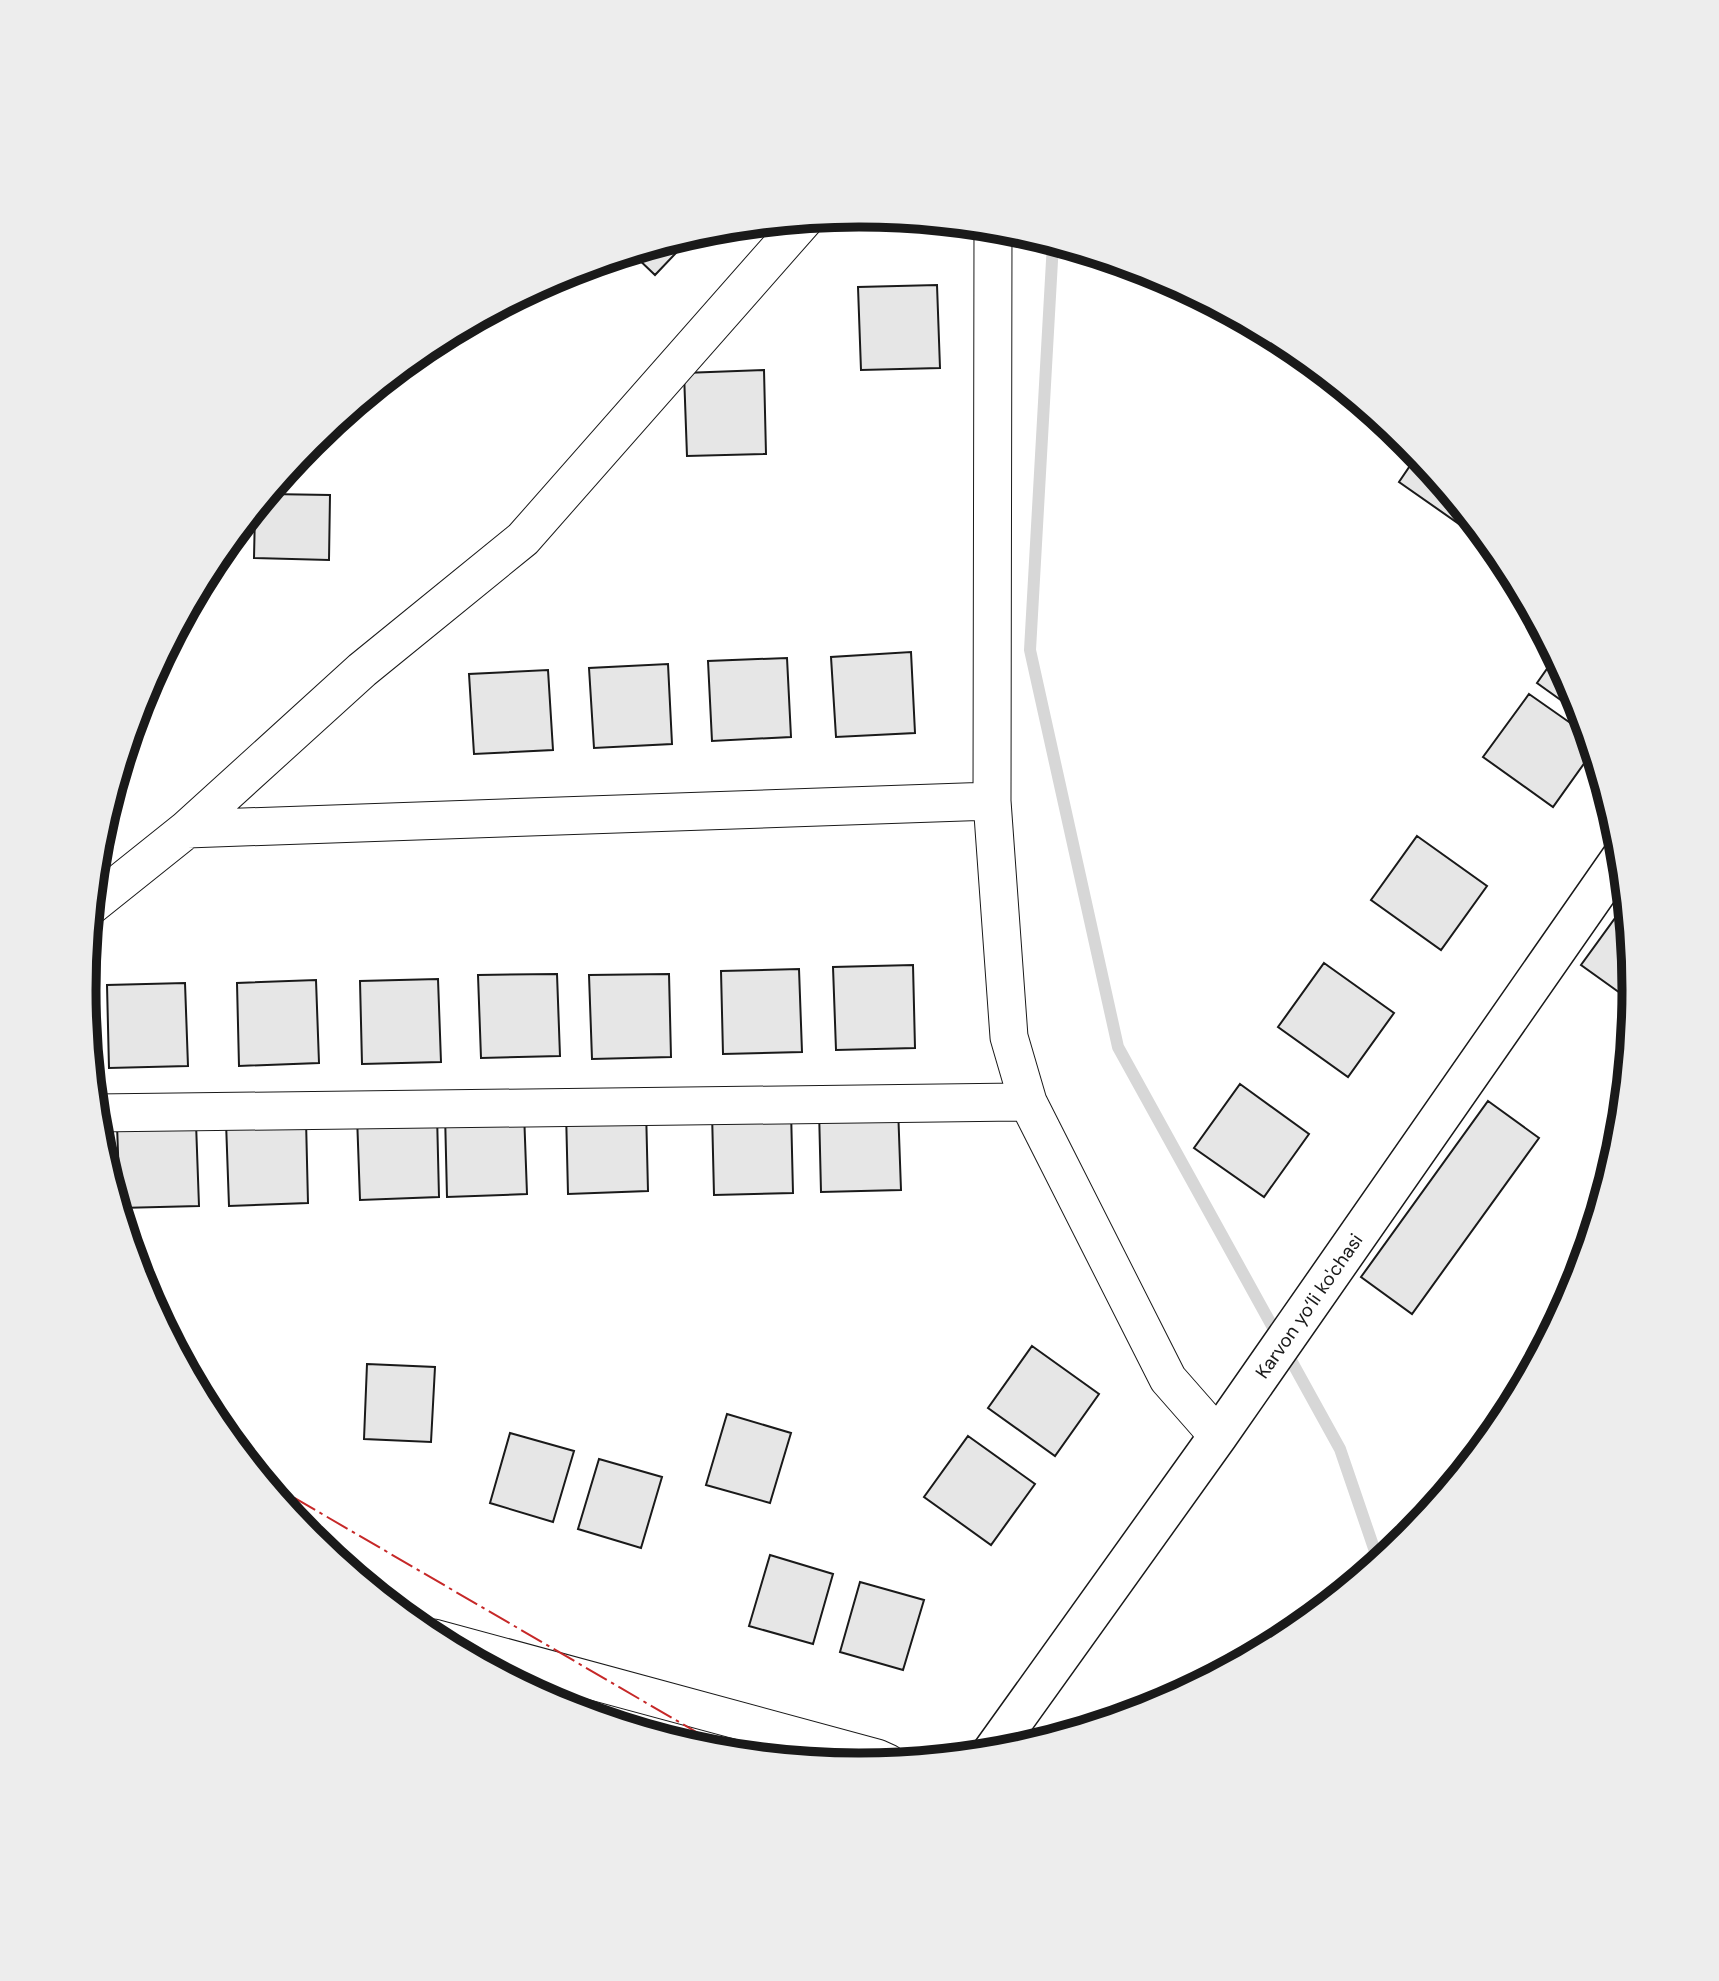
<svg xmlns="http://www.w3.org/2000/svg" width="1719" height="1981" font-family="'DM Sans',sans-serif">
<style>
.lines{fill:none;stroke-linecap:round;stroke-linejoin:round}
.stream{stroke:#d7d7d7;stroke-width:12}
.building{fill:#e6e6e6;stroke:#1a1a1a;stroke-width:2}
.minor-casing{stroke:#1a1a1a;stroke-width:39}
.tertiary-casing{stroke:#1a1a1a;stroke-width:41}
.minor{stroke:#fff;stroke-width:37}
.tertiary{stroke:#fff;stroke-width:38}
.power{stroke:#c62828;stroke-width:2;stroke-dasharray:24 5 3.5 5;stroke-linecap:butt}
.labels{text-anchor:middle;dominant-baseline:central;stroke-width:5;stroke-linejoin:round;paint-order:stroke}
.street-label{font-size:19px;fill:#1a1a1a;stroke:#fff}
.rim{fill:none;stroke:#1a1a1a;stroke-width:9}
</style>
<rect width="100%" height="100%" fill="#fff"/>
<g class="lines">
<!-- stream -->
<path class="stream" d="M1053 243 1030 650 1118 1047 1340 1449 1379 1563"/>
</g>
<!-- building -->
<path class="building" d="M694 234 655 275 632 253Z
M937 285 940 368 861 370 858 287Z
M764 370 766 454 687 456 684 373Z
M1418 454 1474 523 1469 531 1399 482Z
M269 494 330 495 329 560 254 558 255 511Z
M911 652 915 733 836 737 831 657Z
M1556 656 1576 694 1583 716 1537 683Z
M787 658 791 737 712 741 708 661Z
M668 664 672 744 594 748 589 668Z
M548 670 553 750 474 754 469 674Z
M1529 694 1589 736 1593 751 1553 807 1483 757Z
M1417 836 1487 886 1441 950 1371 900Z
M1626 903 1635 991 1634 1003 1581 965Z
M1324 963 1394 1013 1348 1077 1278 1027Z
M913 965 915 1048 836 1050 833 967Z
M799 969 802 1052 723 1054 721 971Z
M557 974 560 1056 481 1058 478 975Z
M669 974 671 1057 592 1059 589 975Z
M438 979 441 1062 362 1064 360 981Z
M316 980 319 1063 239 1066 237 983Z
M185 983 188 1066 109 1068 107 985Z
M1240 1084 1309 1134 1264 1197 1194 1148Z
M1488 1101 1539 1138 1412 1314 1361 1277Z
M898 1107 901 1190 821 1192 819 1109Z
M646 1108 648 1191 568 1194 566 1111Z
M791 1110 793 1193 714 1195 712 1112Z
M524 1112 527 1194 447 1197 445 1113Z
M437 1114 439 1197 360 1200 357 1116Z
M306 1120 308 1203 229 1206 226 1122Z
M196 1123 199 1206 120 1208 117 1125Z
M1032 1346 1099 1394 1055 1456 988 1408Z
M367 1364 435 1367 431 1442 364 1439Z
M727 1414 791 1433 770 1503 706 1485Z
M510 1433 574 1451 553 1522 490 1503Z
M968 1436 1035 1484 991 1545 924 1497Z
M599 1459 662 1477 641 1548 578 1529Z
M770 1555 833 1574 813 1644 749 1626Z
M860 1582 924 1600 903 1670 840 1652Z"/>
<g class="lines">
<!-- minor casing -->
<g class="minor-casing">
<path id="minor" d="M993 228 992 801 1009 1037 1028 1102 1168 1379 1218 1436
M187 829 992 801
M92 905 187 829 362 670 523 539 804 220
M96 1113 1028 1102
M434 1638 877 1758 888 1763"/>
</g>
<!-- tertiary casing -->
<g class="tertiary-casing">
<path id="tertiary" d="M991 1753 1218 1436 1622 856"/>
</g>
<!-- minor -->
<use href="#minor" class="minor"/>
<!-- tertiary -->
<use href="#tertiary" class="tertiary"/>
<!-- power -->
<path class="power" d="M262 1479 734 1754"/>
</g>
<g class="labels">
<!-- street labels -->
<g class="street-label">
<text transform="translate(1309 1306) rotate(-55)">Karvon yo‘li ko'chasi</text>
</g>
</g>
<!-- crop -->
<path d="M0 0H1719V1981H0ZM96 990a763 763 0 1 1 1526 0a763 763 0 1 1-1526 0Z" fill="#ededed" fill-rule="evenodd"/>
<path class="rim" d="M96 990a763 763 0 1 1 1526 0a763 763 0 1 1-1526 0Z"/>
</svg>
